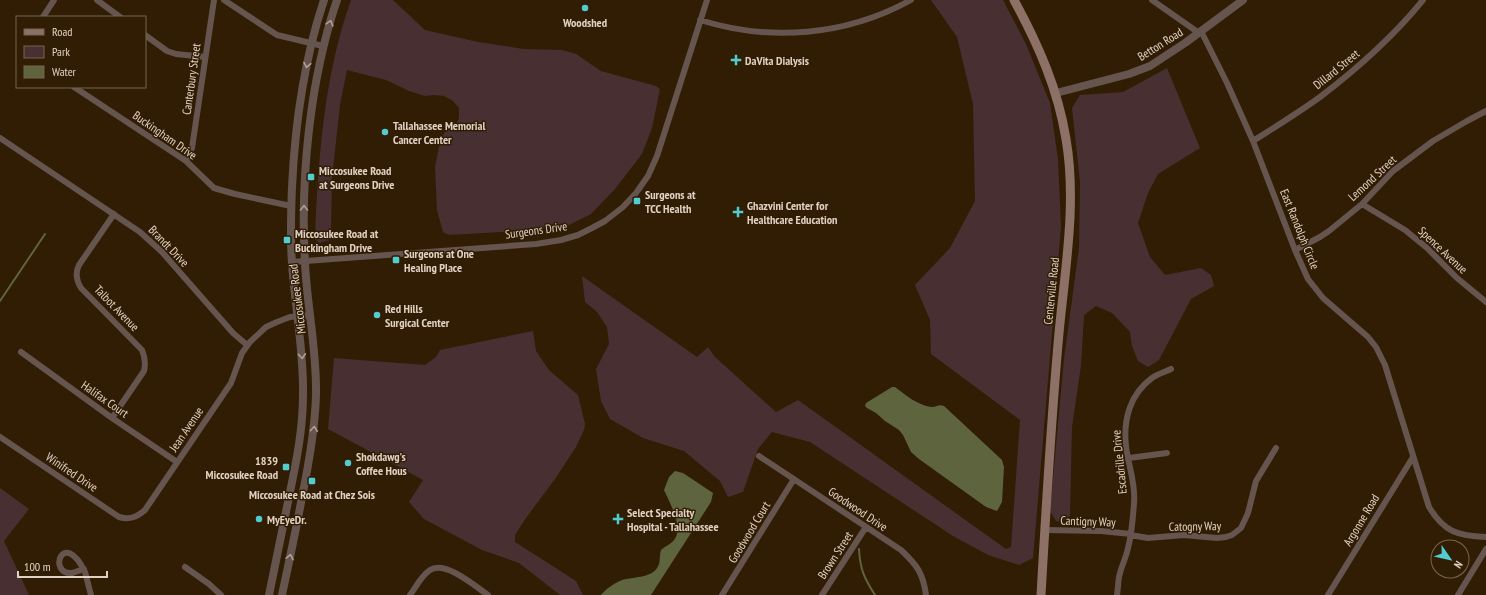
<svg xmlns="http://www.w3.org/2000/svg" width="1486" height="595" font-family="'PT Sans Narrow',sans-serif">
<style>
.green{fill:#482f31}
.water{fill:#5e653e}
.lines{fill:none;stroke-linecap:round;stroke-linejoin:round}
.stream{stroke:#5e653e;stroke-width:2}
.minor{stroke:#66544e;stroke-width:6}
.tertiary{stroke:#66544e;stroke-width:8}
.secondary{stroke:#8d7066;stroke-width:9}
.oneway{stroke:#af9f94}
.poi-dot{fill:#52cdcd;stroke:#311c04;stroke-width:1.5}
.labels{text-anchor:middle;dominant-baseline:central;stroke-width:3;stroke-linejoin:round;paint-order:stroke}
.poi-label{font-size:12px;font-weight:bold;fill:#e0d1c3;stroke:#311c04;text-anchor:start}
.street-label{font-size:12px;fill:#e0d1c3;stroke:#311c04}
</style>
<rect width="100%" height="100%" fill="#311c04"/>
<!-- green -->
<path class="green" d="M351 0H393L425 30 478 42 524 49 562 50 576 54 601 71 656 86 660 89 652 128 642 154 615 189 591 214 569 225 517 231 449 235 443 232 437 210 435 167 440 142 444 133 456 125 459 118V108L453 101 444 96 434 95 425 96 409 91 386 80 347 70 340 105 332 178 331 234 330 240 319 243 315 239C318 160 324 75 351 0Z
M931 0H1003L1026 44 1050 103 1058 159 1061 227 1033 558 1019 565 988 555 953 536 810 442 772 432 758 449 743 492 728 497 720 481 684 451 643 438 610 419 601 401 596 369 609 344 607 327 597 312 585 302 582 276 697 357 708 347 715 357 776 412 798 400 1006 549 1011 547 1020 420 931 354 930 320 915 285 950 248 975 201 973 104 957 37Z
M1167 68 1200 148 1158 174 1148 193 1138 223 1150 257 1165 275 1201 268 1211 275 1214 286 1191 299 1159 360 1148 367 1138 361 1132 346 1130 332 1112 313 1096 306 1084 315 1081 366 1072 427 1070 516 1063 521H1056L1050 511 1064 359 1079 248 1080 182 1072 108 1080 95 1123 92Z
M533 331 536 351 549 370 578 395 585 424 584 430 576 447 555 479 526 518 515 535V542L576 581 583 595H560L519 563 482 550 424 519 409 502 423 480 328 429 334 358 425 365 436 357 440 350Z
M0 488 29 509 4 541 29 595H0Z"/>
<!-- water -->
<path class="water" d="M892 387H895C905 395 919 406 932 407 937 407 939 404 944 406L1002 460 1004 467 1002 502 997 511 986 507 919 459 911 452 903 435 899 430 885 421 876 413 867 408 865 406 866 403Z
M675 471 683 473 713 493 711 502 651 595H601C607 588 613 584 622 580 632 577 651 578 657 568 661 563 659 556 661 550 665 546 670 545 674 540 684 528 670 503 664 490L669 477Z"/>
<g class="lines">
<!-- stream -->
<path class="stream" d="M0 301 45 234
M859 549C860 569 864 578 875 595"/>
<!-- minor -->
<path class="minor" d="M97 0 120 17
M224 0 277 35 323 46
M1152 0 1199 33
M43 17 54 0
M700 20C770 42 846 36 911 0
M1201 31 1227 83 1253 141 1295 250 1308 279 1323 298 1368 337 1376 347 1385 365 1429 507C1444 532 1458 536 1486 537
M145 35 167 51 176 54 205 57
M74 87 186 161 214 188 235 194 291 206
M0 138 140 232 162 252 233 333 247 345
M1253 141C1275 127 1298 113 1320 97 1358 68 1393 37 1423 0
M186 161 192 148 214 0
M1362 204 1405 230 1427 248 1457 278 1486 302
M1295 250 1320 237 1329 231 1362 204 1393 171 1433 141 1467 121 1486 111
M292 262 536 244 561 240 578 235 592 228 605 221 623 207 636 193 648 176 657 156 707 0
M21 352 112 418 177 462
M112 418 144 371C146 363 145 357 142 350L81 288C76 280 75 273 79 265L114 214
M0 437 119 517C130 520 137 517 145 510L231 383 242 353 250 342 266 327 277 322 290 317 311 315
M759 456 901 550C917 565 923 573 926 595
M1129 458 1167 453
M1044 530 1101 531 1131 534
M1130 535 1148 538 1184 535 1217 538 1226 537 1232 535 1241 528 1248 513 1256 481 1276 448
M185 567 209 584 221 595
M84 569C80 570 76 572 72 573 47 575 63 527 85 572L91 595
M410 595C416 587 421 576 430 570 445 560 475 586 488 595
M722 595 794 479
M822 595 866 527
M1117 595C1118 589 1118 583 1119 577 1121 567 1126 558 1128 548 1132 533 1133 518 1134 503 1136 483 1128 465 1126 446 1123 420 1130 394 1152 378 1158 374 1165 372 1171 369
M1328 595 1413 457
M1458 595 1486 549"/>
<!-- tertiary -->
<path class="tertiary" d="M1056 93 1129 74 1150 66 1185 43 1243 0
M269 595C276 562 282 530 289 497 296 463 303 430 303 395 304 351 295 307 292 263 290 238 291 212 292 187 295 124 304 60 324 0
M282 595C289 562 296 530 302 497 309 463 315 430 316 395 317 350 307 307 305 263 300 179 310 79 337 0"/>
<!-- secondary -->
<path class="secondary" d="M1014 0C1038 44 1058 89 1066 139 1077 203 1065 269 1059 333 1051 420 1046 508 1041 595"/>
</g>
<!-- one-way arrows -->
<defs><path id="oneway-chevron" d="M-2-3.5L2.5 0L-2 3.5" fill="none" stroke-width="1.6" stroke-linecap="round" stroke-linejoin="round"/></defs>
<g class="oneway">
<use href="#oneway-chevron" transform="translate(330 23) rotate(-74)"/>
<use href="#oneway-chevron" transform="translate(307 65) rotate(101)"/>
<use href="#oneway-chevron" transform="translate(304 208) rotate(-90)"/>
<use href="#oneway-chevron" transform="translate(302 356) rotate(86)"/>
<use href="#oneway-chevron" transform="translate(314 429) rotate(-85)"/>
<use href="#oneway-chevron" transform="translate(290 557) rotate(-78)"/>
</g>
<!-- markers -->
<g class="poi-dot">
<circle cx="585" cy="8" r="4"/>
<path d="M734 54h4v4h4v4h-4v4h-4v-4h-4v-4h4z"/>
<circle cx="385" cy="132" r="4"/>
<rect x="307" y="173" width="8" height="8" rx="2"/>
<rect x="633" y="197" width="8" height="8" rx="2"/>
<path d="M736 206h4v4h4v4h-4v4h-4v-4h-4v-4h4z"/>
<rect x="283" y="236" width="8" height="8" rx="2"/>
<rect x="392" y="256" width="8" height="8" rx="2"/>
<circle cx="377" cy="315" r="4"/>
<circle cx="348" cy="463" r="4"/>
<rect x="282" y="463" width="8" height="8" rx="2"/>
<rect x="308" y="477" width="8" height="8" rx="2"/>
<circle cx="259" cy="519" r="4"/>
<path d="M616 513h4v4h4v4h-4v4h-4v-4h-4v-4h4z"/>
</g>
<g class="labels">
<!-- poi labels -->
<g class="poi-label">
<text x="585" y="22" text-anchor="middle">Woodshed</text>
<text x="745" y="60">DaVita Dialysis</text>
<text x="393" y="125">Tallahassee Memorial<tspan x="393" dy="14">Cancer Center</tspan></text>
<text x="319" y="170">Miccosukee Road<tspan x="319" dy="14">at Surgeons Drive</tspan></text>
<text x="645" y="194">Surgeons at<tspan x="645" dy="14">TCC Health</tspan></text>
<text x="747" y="205">Ghazvini Center for<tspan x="747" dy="14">Healthcare Education</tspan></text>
<text x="295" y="233">Miccosukee Road at<tspan x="295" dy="14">Buckingham Drive</tspan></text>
<text x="404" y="253">Surgeons at One<tspan x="404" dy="14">Healing Place</tspan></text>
<text x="385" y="308">Red Hills<tspan x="385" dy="14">Surgical Center</tspan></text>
<text x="356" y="456">Shokdawg's<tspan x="356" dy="14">Coffee Hous</tspan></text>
<text x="278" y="460" text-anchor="end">1839<tspan x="278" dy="14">Miccosukee Road</tspan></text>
<text x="312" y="494" text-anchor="middle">Miccosukee Road at Chez Sois</text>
<text x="627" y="512">Select Specialty<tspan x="627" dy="14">Hospital - Tallahassee</tspan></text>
<text x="267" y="519">MyEyeDr.</text>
</g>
<!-- street labels -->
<g class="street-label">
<text transform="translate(1160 44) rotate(-32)">Betton Road</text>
<text transform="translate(1336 69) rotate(-39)">Dillard Street</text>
<text transform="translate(191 79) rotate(-82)">Canterbury Street</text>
<text transform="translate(165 135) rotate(35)">Buckingham Drive</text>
<text transform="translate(1372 178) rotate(-43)">Lemond Street</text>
<text transform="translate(1300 229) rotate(68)">East Randolph Circle</text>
<text transform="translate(536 230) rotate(-8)">Surgeons Drive</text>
<text transform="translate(169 246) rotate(46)">Brandt Drive</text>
<text transform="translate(1443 250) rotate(43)">Spence Avenue</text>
<text transform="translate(1051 291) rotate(-84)">Centerville Road</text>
<text transform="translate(297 299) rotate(-97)">Miccosukee Road</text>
<text transform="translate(117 308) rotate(46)">Talbot Avenue</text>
<text transform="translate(105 399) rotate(35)">Halifax Court</text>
<text transform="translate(186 429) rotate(-56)">Jean Avenue</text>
<text transform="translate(1119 462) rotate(-96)">Escadrille Drive</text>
<text transform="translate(72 472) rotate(34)">Winifred Drive</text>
<text transform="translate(858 509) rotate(34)">Goodwood Drive</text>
<text transform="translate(1361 520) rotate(-59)">Argonne Road</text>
<text transform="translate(1088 521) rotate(2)">Cantigny Way</text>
<text transform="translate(1195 526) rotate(-1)">Catogny Way</text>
<text transform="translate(749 532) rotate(-59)">Goodwood Court</text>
<text transform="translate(835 555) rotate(-57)">Brown Street</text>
</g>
</g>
<!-- legend -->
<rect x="16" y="16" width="130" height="72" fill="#311c04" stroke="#776450"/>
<rect x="24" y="29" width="20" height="6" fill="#8d7066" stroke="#776450"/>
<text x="52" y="36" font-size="12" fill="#e0d1c3">Road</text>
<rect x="24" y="46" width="20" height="12" fill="#482f31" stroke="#776450"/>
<text x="52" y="56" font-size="12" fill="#e0d1c3">Park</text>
<rect x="24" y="66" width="20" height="12" fill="#5e653e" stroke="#776450"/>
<text x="52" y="76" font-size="12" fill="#e0d1c3">Water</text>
<!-- north arrow -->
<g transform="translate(1450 559) rotate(124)"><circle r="19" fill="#311c04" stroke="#776450"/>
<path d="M0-3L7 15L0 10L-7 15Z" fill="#52cdcd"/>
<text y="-6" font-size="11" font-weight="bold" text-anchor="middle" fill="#e0d1c3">N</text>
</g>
<!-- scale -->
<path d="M18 571v6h89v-6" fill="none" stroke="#e0d1c3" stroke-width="2"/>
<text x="24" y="571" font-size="12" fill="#e0d1c3" stroke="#311c04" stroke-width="3" paint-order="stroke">100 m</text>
</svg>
